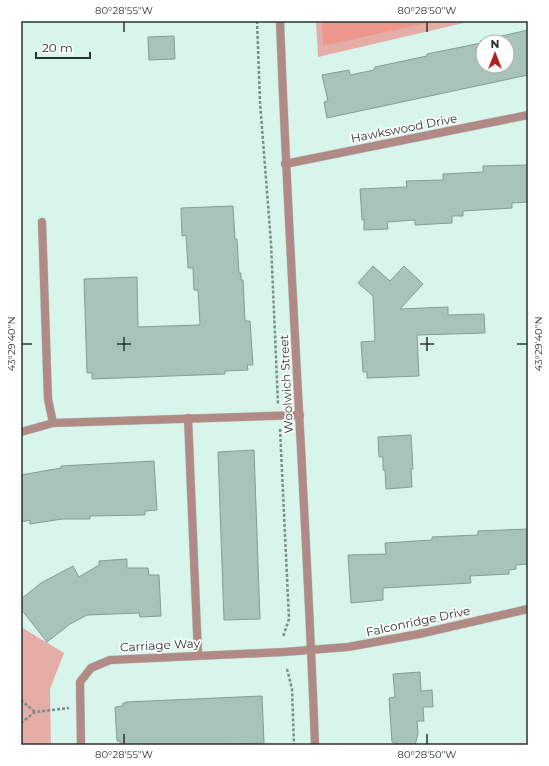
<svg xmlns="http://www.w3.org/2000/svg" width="549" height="766" font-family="Montserrat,sans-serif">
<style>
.green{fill:#e4aea7}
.forest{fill:#ee978d}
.building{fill:#a7c3ba;stroke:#819d94;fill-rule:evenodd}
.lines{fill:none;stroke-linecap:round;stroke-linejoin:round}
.service-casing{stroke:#b8d2c9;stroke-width:9}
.minor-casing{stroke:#b8d2c9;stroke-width:9}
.tertiary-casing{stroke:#b8d2c9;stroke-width:9}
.path{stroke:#7a8e87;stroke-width:2.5;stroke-dasharray:3 2;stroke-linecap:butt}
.service{stroke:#b18a85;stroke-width:8}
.minor{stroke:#b18a85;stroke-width:8}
.tertiary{stroke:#b18a85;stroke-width:8}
.ticks{fill:none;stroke:#293430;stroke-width:1.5}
.labels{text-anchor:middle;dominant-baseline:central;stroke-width:3.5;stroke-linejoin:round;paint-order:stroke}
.street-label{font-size:12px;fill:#293430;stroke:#fff}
.neatline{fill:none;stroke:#293430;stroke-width:1.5}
.ticks-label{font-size:10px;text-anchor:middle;fill:#293430}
</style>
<rect width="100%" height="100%" fill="#d8f5eb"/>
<!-- green -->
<path class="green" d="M316 21H472L318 57Z
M21 627 64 653 50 689 51 745H21Z"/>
<!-- forest -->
<path class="forest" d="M322 21H435L323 46Z"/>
<!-- building -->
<path class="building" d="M528 30V75L327 118 324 102 328 101 322 75 349 70 350 75 374 70 375 67 427 56V54L481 43 480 41ZM483 42H507V66H483Z
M174 36 175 59 149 60 148 37Z
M528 165V202L512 203V208L463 211V216H452V223L415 225V220L387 222 388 229 364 230V219L362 220 360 189 407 187 406 181 443 180V174L483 172V166Z
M233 206 235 239H237L239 273H241V280H243L245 321H250L253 365H247L248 370 225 371V374L92 379V373H87L84 279 137 277 138 327 199 325 200 324 198 290H194L193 268H188L186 235 182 236 181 208Z
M373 266 390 281 404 266 423 284 400 309 448 307V315L484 314 485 333 417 335 419 376 367 378V372H363L361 342 375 341 373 296 358 283Z
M411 435 413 469H411L412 487 386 489 385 470H383V457H379L378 437Z
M254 450 260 619 224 620 218 452Z
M154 461 157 510 145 511V515L90 516V519H62L30 524V520L21 522V475L61 468V466Z
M528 529V564L516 565V569L509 570V574L470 576 471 583 383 588V600L351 603 348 555 386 554 385 543 432 540V537L478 535V531Z
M127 559V568H148L149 575H159L161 616 140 617 139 613 87 615 70 624 47 642 21 609V599L41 583 73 566 79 577 99 565V561Z
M420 672 421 691 432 690 433 707H423L424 721H417L418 734 415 745H404L392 742 389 698 395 697 393 674Z
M262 696 264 743 230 744V745H120V741H117L115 707 123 706V703H126V702Z"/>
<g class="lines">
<!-- service casing -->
<g class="service-casing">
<path id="service" d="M188 418 198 655"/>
</g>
<!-- minor casing -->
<g class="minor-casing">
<path id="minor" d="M285 164 528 115
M42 222 48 399 53 423
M21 432 53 423 300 415
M81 745 80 682 91 668 110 660 284 652 348 647 419 634 528 609"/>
</g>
<!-- tertiary casing -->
<g class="tertiary-casing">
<path id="tertiary" d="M280 21C289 262 306 504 315 745"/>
</g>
<!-- path -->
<path class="path" d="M257 21 260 102 271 243 278 404
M280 429 289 619 283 637
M287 669 292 689 294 745
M21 700 35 712
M21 723 35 712 69 708"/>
<!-- service -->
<use href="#service" class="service"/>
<!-- minor -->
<use href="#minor" class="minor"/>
<!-- tertiary -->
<use href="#tertiary" class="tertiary"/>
</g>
<!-- ticks -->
<path class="ticks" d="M124 22V32M427 22V32M124 337V351M427 337V351M22 344H32M117 344H131M420 344H434M517 344H527M124 734V744M427 734V744"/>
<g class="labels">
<!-- street labels -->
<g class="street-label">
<text transform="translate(404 128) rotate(-11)">Hawkswood Drive</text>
<text transform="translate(286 384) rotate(-93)">Woolwich Street</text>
<text transform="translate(418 621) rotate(-12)">Falconridge Drive</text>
<text transform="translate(160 645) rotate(-3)">Carriage Way</text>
</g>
</g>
<!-- border -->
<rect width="549" height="766" fill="none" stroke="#ffffff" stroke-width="44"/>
<!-- north arrow -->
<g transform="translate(495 54)"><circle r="19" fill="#ffffff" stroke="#a9aeac"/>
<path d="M0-3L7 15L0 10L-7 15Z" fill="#b12121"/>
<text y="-6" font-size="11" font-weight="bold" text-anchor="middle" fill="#293430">N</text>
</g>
<!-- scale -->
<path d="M36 52v6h54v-6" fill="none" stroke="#293430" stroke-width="2"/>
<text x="42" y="52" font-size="12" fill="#293430" stroke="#ffffff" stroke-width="3" paint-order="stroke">20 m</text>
<rect x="22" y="22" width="505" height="722" class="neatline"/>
<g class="ticks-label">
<text x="124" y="14">80°28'55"W</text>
<text x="427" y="14">80°28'50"W</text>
<text transform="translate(11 344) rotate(-90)" y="4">43°29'40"N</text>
<text transform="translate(538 344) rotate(-90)" y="4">43°29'40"N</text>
<text x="124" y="758">80°28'55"W</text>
<text x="427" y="758">80°28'50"W</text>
</g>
</svg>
